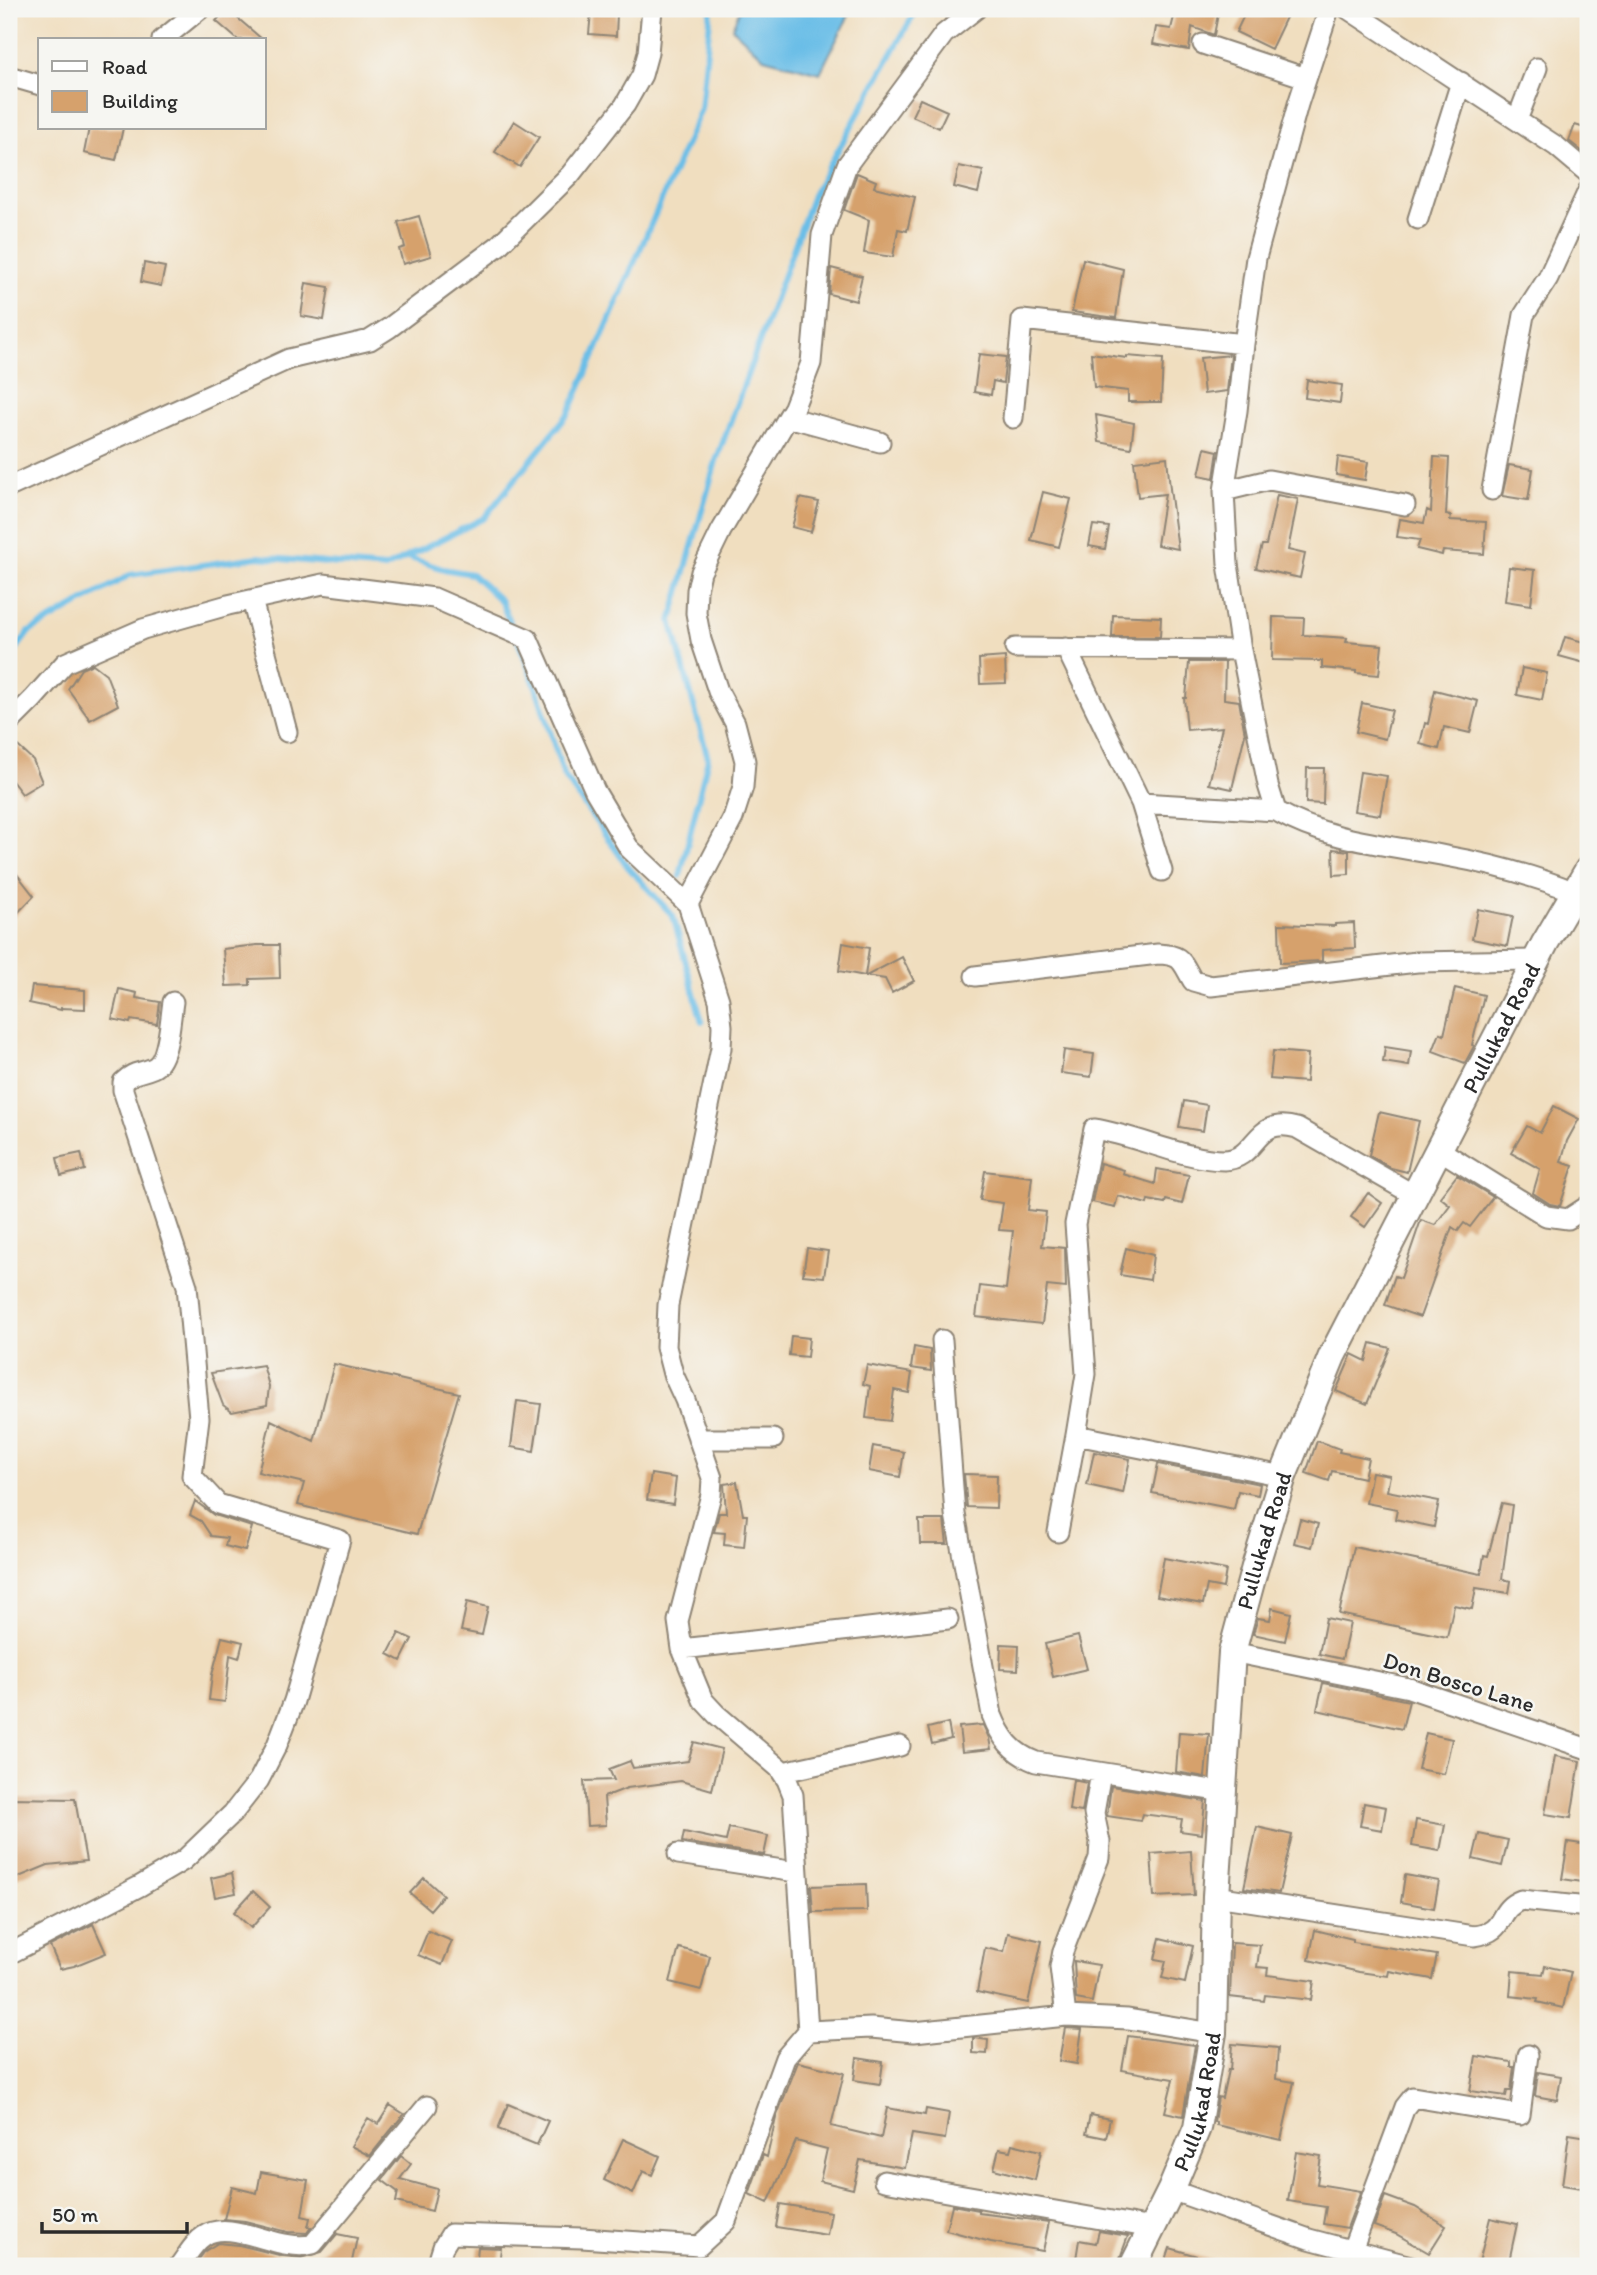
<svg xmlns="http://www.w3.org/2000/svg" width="1597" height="2275" font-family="Itim,sans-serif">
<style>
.water{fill:#6abee7;stroke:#4a7489;stroke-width:2}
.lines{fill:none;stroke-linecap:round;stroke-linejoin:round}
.stream{stroke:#6abee7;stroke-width:6}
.building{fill:#d6a16c}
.street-casing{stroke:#8e8475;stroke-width:23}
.secondary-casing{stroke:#8e8475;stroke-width:30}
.street{stroke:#fff;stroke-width:19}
.secondary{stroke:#fff;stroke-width:26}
.labels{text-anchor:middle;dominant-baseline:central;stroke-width:5;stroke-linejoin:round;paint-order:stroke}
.street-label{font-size:23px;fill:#2b2b2b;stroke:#f6f6f2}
</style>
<rect width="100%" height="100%" fill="#f6f6f2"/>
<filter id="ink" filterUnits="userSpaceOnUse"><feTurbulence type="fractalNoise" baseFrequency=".0143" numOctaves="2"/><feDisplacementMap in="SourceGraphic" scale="14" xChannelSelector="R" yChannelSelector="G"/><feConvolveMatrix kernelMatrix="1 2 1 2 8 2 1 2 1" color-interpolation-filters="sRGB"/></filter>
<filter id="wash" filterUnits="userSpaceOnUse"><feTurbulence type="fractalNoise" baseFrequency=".00686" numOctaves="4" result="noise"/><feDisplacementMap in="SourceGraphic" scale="28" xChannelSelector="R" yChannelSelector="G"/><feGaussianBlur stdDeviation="1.57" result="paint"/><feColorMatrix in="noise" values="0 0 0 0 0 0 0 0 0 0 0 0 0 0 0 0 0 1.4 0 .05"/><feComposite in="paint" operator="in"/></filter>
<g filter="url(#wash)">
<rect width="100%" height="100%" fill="#f0debf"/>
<!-- water -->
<path class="water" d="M740 9H852L820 73 764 58 732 28Z"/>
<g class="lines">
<!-- stream -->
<path class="stream" d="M407 557 443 569 472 574 501 601 511 626
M517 639 537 690 564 776 628 867 673 916 702 1022
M9 659 29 632 130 575 258 557 385 568 484 518 569 413 701 109 711 9
M680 876 708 758 671 621 716 461 813 195 914 14 921 9"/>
</g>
<g id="blocks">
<!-- building -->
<path class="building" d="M227 9 263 40H238L216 21Z
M1176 9H1219L1214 35 1192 27 1189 50 1153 44 1156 27 1171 29Z
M1247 9H1290L1271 49 1236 32Z
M591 12 617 14 616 36 589 34Z
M920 99 947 111 939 128 912 116Z
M514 121 539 137 520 167 495 152Z
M1575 125 1588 129V156L1569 141Z
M89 128H123L116 160 84 153Z
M959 166 983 171 978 193 954 187Z
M857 173 876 181 874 187 915 197 907 231 898 229 893 257 864 253 869 220 844 210Z
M419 216 431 256 403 264 399 249 405 247 398 222Z
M1083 259 1123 269 1116 318 1072 312Z
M144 263 165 267 161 286 141 282Z
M831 268 862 276 856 301 829 294Z
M306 283 329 287 324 320 301 316Z
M1091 353 1127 358V356L1163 359 1161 402H1128V391L1094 387Z
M979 354 1006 357 1003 383 993 381 991 395 974 392Z
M1231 355 1227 391 1204 394 1200 358Z
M1307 380 1342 385 1340 403 1305 398Z
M1096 415 1134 423 1131 448 1099 442Z
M1205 448 1218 451 1214 478 1199 475Z
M1167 457 1170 489 1178 549 1157 545 1165 494 1138 497 1134 461Z
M1338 457 1368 462 1365 480 1336 475Z
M1434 457 1449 458 1446 515 1451 516 1450 520 1486 522 1484 554 1443 551 1442 555 1417 549 1420 540 1397 537 1400 519 1424 523 1427 510 1431 512Z
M1509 465 1533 469 1528 500 1502 496Z
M1043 492 1071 499 1059 547 1031 540Z
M1277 495 1298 499 1288 550 1305 554 1300 578 1256 568 1262 545H1266Z
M800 498 819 502 811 532 792 527Z
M1093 525 1109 527 1105 549 1089 546Z
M1509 567 1535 570 1531 605 1505 601Z
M1113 615 1161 617 1160 637H1112Z
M1273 617 1304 618 1303 635 1347 638 1346 642 1382 645 1379 675 1356 673V671L1322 668V661L1272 660Z
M1565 637 1588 643V664L1559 656Z
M1005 657 1006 683 980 684 979 659Z
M1189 662H1225L1224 699 1239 701 1245 734 1232 789 1209 784 1222 727 1187 730 1184 698H1186Z
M93 664 106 674 118 705 90 720 68 689 81 669Z
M1522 668 1547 673 1542 700 1517 695Z
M1435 690 1478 701 1470 733 1444 727 1439 749 1420 744 1425 723 1428 724Z
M1362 703 1392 710 1385 739 1356 732Z
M9 738 33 760 42 782 22 794 9 777Z
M1307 768H1324L1323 804 1306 803Z
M1360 772 1387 776 1380 815 1354 811Z
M1333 849 1349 851V874L1334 875Z
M9 864 34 896 9 922Z
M1478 909 1513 916 1507 946 1472 939Z
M1354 923 1355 948 1322 950V961L1280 963 1279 924 1335 926V924Z
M843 943 869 948 865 976 839 971Z
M257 945H279L280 978 250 979V985L226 986 223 949Z
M902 957 914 981 892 993 885 979 866 976Z
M32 986 85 990V1009L61 1008V1010L29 1003Z
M1455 988 1484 995 1472 1045 1474 1046 1465 1063 1433 1051 1440 1033 1444 1035Z
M119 989 137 993 136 998 160 1002 157 1024 131 1020 130 1023 112 1019Z
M1385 1047 1411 1051 1409 1066 1383 1062Z
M1064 1050 1094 1054 1091 1077 1061 1073Z
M1273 1051 1308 1054 1306 1082 1270 1079Z
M1184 1101 1207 1105 1203 1131 1179 1127Z
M1554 1106 1579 1119 1567 1141 1561 1162 1573 1166 1560 1206 1550 1204 1533 1193 1540 1169 1511 1153 1527 1126 1540 1133Z
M1379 1112 1419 1121 1407 1172 1391 1168 1369 1155Z
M81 1153 85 1170 61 1176 57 1158Z
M1100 1163 1124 1170 1123 1174 1155 1184 1157 1169 1189 1175 1182 1204 1166 1200 1165 1203 1148 1200 1147 1204 1118 1196 1115 1207 1092 1202Z
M985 1171 1032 1177 1028 1210 1046 1212 1042 1246 1065 1248 1066 1288 1047 1286 1042 1324 976 1317 980 1286 1006 1289 1013 1231 999 1230 1003 1203 980 1200Z
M1457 1175 1493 1197 1470 1227 1464 1223 1458 1231 1452 1227 1420 1317 1385 1305 1395 1276 1401 1278 1421 1220 1435 1225 1450 1205 1440 1197Z
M1368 1193 1382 1203 1365 1227 1351 1217Z
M807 1248 828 1251 824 1277 803 1275Z
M1126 1248 1153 1255 1150 1280 1120 1275Z
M791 1336 809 1338 807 1357 789 1355Z
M1371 1343 1390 1348 1367 1404 1336 1391 1352 1354 1366 1361Z
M914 1347 930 1350 931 1371 911 1368Z
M334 1364 459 1393 417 1534 298 1505 304 1483 258 1472 271 1420 314 1441Z
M263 1365 269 1386 267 1405 232 1412 223 1405 211 1373Z
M867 1365 912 1373 909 1393 894 1390 890 1421 866 1418 870 1386 863 1384Z
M517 1401 541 1404 534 1451 511 1447Z
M1317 1441 1340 1449 1339 1452 1368 1458 1364 1478 1332 1471 1329 1481 1306 1473Z
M873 1446 904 1452 900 1477 869 1471Z
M1094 1452 1130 1459 1123 1493 1087 1485Z
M1158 1464 1260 1484 1258 1495 1238 1491 1234 1509 1152 1493Z
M1372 1472 1390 1475 1387 1491 1439 1501 1434 1527 1395 1519 1397 1509 1366 1503Z
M651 1474 676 1478 673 1504 647 1500Z
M964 1474 997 1475 996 1508 967 1507Z
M737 1482 743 1515H747L744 1547 724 1545 725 1533 714 1532 719 1513H726L724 1484Z
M195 1501 214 1515 252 1527 245 1551 225 1546 227 1538 211 1536 201 1521 190 1515Z
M1502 1503 1512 1505 1502 1579 1511 1581 1509 1593 1476 1588 1472 1609 1454 1605 1447 1637 1339 1614 1354 1547 1481 1574 1484 1555 1488 1556Z
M1300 1519 1318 1524 1312 1547 1294 1543Z
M919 1520H944L947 1544H920Z
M1164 1558 1226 1570 1223 1588 1207 1585 1203 1604 1157 1596Z
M467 1602 488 1607 482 1635 461 1631Z
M1272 1608 1291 1613 1285 1641 1253 1634 1258 1618 1270 1620Z
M1326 1618 1350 1623 1342 1659 1319 1654Z
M399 1633 412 1639 401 1661 388 1654Z
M1078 1636 1087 1669 1053 1677 1045 1644Z
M222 1637 243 1642 239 1658 230 1655 225 1702 209 1700 212 1675Z
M1001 1644 1019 1645 1018 1670 1000 1669Z
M1323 1683 1409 1701 1402 1729 1317 1710Z
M948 1723 951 1739 932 1744 928 1728Z
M983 1725 989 1738 991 1749 962 1752 959 1727Z
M1179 1732 1209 1734 1205 1777 1176 1772Z
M1426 1733 1452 1739 1444 1774 1418 1769Z
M694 1742 722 1749 712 1790 681 1781 627 1788 604 1797 606 1825 587 1826 584 1781 614 1780 609 1769 630 1761 633 1768 688 1761Z
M1555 1756 1580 1761 1571 1818 1545 1814Z
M1073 1780 1087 1783 1082 1812 1069 1810Z
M1111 1786 1205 1801 1202 1834 1180 1831 1182 1819 1142 1814 1140 1821 1107 1816Z
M9 1798 75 1799 86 1861 48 1865 9 1881Z
M1364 1803 1386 1807 1382 1830 1360 1826Z
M1416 1820 1445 1825 1440 1851 1412 1846Z
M1257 1827 1292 1835 1279 1893 1244 1888Z
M729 1828 768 1836 764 1855 682 1842 684 1832 726 1841Z
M1479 1834 1508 1840 1502 1866 1473 1859Z
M1568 1842 1588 1845 1583 1882 1562 1879Z
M1191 1851 1194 1895 1154 1897 1151 1854Z
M232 1873 236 1893 215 1897 211 1878Z
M1405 1875 1439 1881 1434 1908 1401 1902Z
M424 1878 443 1895 430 1910 410 1893Z
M866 1884 867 1911 813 1912 811 1886Z
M253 1891 270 1907 251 1928 234 1912Z
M93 1924 106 1953 74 1966 60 1969 50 1946Z
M1315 1930 1353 1939V1942L1437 1955 1432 1979 1389 1971 1388 1976 1359 1972 1309 1960Z
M428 1931 452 1941 442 1965 418 1955Z
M1008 1933 1042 1941 1028 2003 977 1992 985 1948 1004 1952Z
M1160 1938 1193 1946 1185 1983 1162 1978 1166 1961 1155 1959Z
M1232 1943 1260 1945 1257 1967 1268 1968 1267 1975 1314 1981 1311 2000 1265 1995 1264 2001 1230 1997Z
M679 1948 710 1956 701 1990 670 1982Z
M1074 1961 1099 1965 1092 2002 1076 1999Z
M1545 1966 1571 1972 1563 2008 1537 2002 1538 1999 1510 1996 1512 1971 1543 1974Z
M1065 2028 1082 2029 1077 2064 1059 2061Z
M1128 2036 1195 2045 1183 2116 1165 2112 1173 2079 1122 2070Z
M973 2038 988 2040 987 2054 973 2053Z
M1232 2044 1278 2048 1276 2079 1294 2082 1281 2140 1216 2125V2122H1214L1218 2097 1222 2098 1228 2070H1230Z
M1476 2056 1511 2062V2067H1514L1511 2091H1507L1506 2096 1470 2091Z
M857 2058 883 2062 880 2084 854 2080Z
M798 2062 844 2073 831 2126 881 2138 887 2108 925 2115 926 2109 949 2113 945 2139 912 2134 905 2168 860 2160 853 2189 820 2181 827 2149 796 2141 768 2203 749 2194 763 2155 767 2157 776 2118Z
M1538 2072 1561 2076 1557 2100 1535 2096Z
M508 2104 548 2121 537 2145 498 2129Z
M390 2105 404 2114 370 2156 351 2146 368 2118 378 2124Z
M1090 2115 1110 2119 1106 2138 1086 2134Z
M1569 2134 1588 2137V2189L1562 2185Z
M623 2139 660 2156 652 2175 643 2171 633 2194 604 2180Z
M1012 2144 1041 2151 1035 2180 994 2169 999 2149 1010 2151Z
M1296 2152 1321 2156 1317 2184 1361 2191 1347 2228 1323 2224 1326 2207 1288 2201Z
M401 2156 411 2164 400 2179 437 2189 432 2211 396 2202 398 2192 382 2180Z
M261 2172 308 2180 302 2216 310 2218 308 2227H311L307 2233 288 2232 245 2221 224 2219 232 2187 257 2193Z
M1385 2196 1415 2207 1446 2226 1429 2253 1396 2234 1374 2226Z
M780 2204 831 2212 827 2235 776 2227Z
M952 2205 979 2210V2213L1049 2222 1043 2251 991 2242 946 2230Z
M1490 2218 1517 2224 1508 2266H1478Z
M1099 2231 1128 2236 1117 2266 1076 2259 1079 2240 1096 2243Z
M337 2234 357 2238 351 2266H194L205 2251 218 2243 239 2245 283 2256 302 2258 322 2252Z
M478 2247 501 2248 499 2266H476Z
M1170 2248 1217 2262 1216 2266H1164Z"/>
</g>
</g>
<g filter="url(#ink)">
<use href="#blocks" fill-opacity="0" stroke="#8e8475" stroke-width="2"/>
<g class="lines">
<!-- street casing -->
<g class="street-casing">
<path id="street" d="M1329 9 1298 104 1256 258 1244 344 1237 411 1224 491 1228 564 1241 650 1268 785 1276 811C1328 841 1388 845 1446 856 1492 864 1532 875 1575 892
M1348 9 1556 146 1588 173
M162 40 200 9
M1203 44 1306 78
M9 76 40 85
M1517 120 1537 68
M1418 219 1461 82
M788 417 880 442
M1013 418 1022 320 1244 344
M9 487 289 359 370 340 389 328 498 246 570 175 625 105 642 75 648 53 652 9
M1492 490 1524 315 1548 278 1588 191
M1224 491 1269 480 1405 505
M252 600 287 732
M1015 648 1241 650
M1066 648 1141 803 1162 871
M9 723 33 699 65 663 143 629 228 605 323 584 434 598 528 639 595 791 629 848 688 904 719 1000 722 1026 721 1048 668 1305 666 1347 673 1374 685 1400 712 1478 711 1495 678 1621 682 1649 703 1700 716 1714 779 1768 787 1780 793 1795 808 2031
M1141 803 1276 811
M688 904 733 818 743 787 745 761 735 723 718 691 701 640 696 613 697 590 701 572 721 531 794 407 811 363 822 235 847 165 944 34 976 9
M975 976 1158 954C1183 955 1181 961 1193 981L1211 986 1417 962 1536 960
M1438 1149 1546 1216 1568 1219 1588 1206
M942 1340 955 1514 992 1715C1001 1738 1012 1753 1036 1762L1224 1792
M698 1439H773
M1283 1476 1076 1435 1086 1374 1075 1224 1094 1129C1135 1135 1186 1160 1224 1160 1259 1159 1253 1115 1297 1128L1414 1195
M1058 1532 1076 1435
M682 1649 948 1619
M1232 1652 1409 1688 1588 1749
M783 1772 900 1746
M678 1854 796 1872
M1216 1896 1474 1936C1508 1932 1495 1910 1521 1900L1588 1907
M9 1954 140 1886 184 1860 233 1813 259 1780 277 1745 294 1701 340 1540 218 1504 192 1476 199 1418 187 1286 123 1090V1082C134 1071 139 1074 153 1068 169 1061 170 1019 173 1002
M1066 2016 1060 1967 1063 1951 1099 1858 1100 1842 1094 1813 1101 1773
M884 2181 1152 2228
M1171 2190 1309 2239 1411 2266
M1352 2250 1405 2107 1413 2097 1520 2115 1528 2055
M179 2266C187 2256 193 2243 204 2236 231 2217 281 2254 313 2244L427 2106
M437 2266 443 2247 451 2234 582 2238 699 2246 726 2221 785 2058 808 2031 871 2028 914 2032 1066 2016 1128 2019 1213 2033"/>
</g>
<!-- secondary casing -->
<g class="secondary-casing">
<g id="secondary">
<path id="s1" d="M1133 2266 1171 2190 1197 2128 1213 2033 1216 1896 1232 1652 1255 1567 1283 1476 1332 1356 1545 943 1588 870"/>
</g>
</g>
<!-- street -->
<use href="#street" class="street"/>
<!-- secondary -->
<use href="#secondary" class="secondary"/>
</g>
</g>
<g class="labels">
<!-- street labels -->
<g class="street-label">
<text stroke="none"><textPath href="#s1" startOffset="1312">Pullukad Road</textPath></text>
<text stroke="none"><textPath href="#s1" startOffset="746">Pullukad Road</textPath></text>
<text transform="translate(1459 1682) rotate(17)">Don Bosco Lane</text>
<text stroke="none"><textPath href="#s1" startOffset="178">Pullukad Road</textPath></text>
</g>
</g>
<!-- margin -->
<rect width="1597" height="2275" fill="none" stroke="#f6f6f2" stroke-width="35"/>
<!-- legend -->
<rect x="38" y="38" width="228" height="91" fill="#f6f6f2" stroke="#a5a5a2" stroke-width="2"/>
<rect x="52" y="61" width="35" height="10" fill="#ffffff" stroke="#a5a5a2" stroke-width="2"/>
<text x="102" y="74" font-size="21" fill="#2b2b2b">Road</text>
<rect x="52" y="91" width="35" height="21" fill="#d6a16c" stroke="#a5a5a2" stroke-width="2"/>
<text x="102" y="108" font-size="21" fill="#2b2b2b">Building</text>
<!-- scale -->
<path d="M42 2222v10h145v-10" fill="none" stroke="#2b2b2b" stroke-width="3.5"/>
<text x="52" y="2222" font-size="21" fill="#2b2b2b" stroke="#f6f6f2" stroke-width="5" paint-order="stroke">50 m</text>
</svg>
